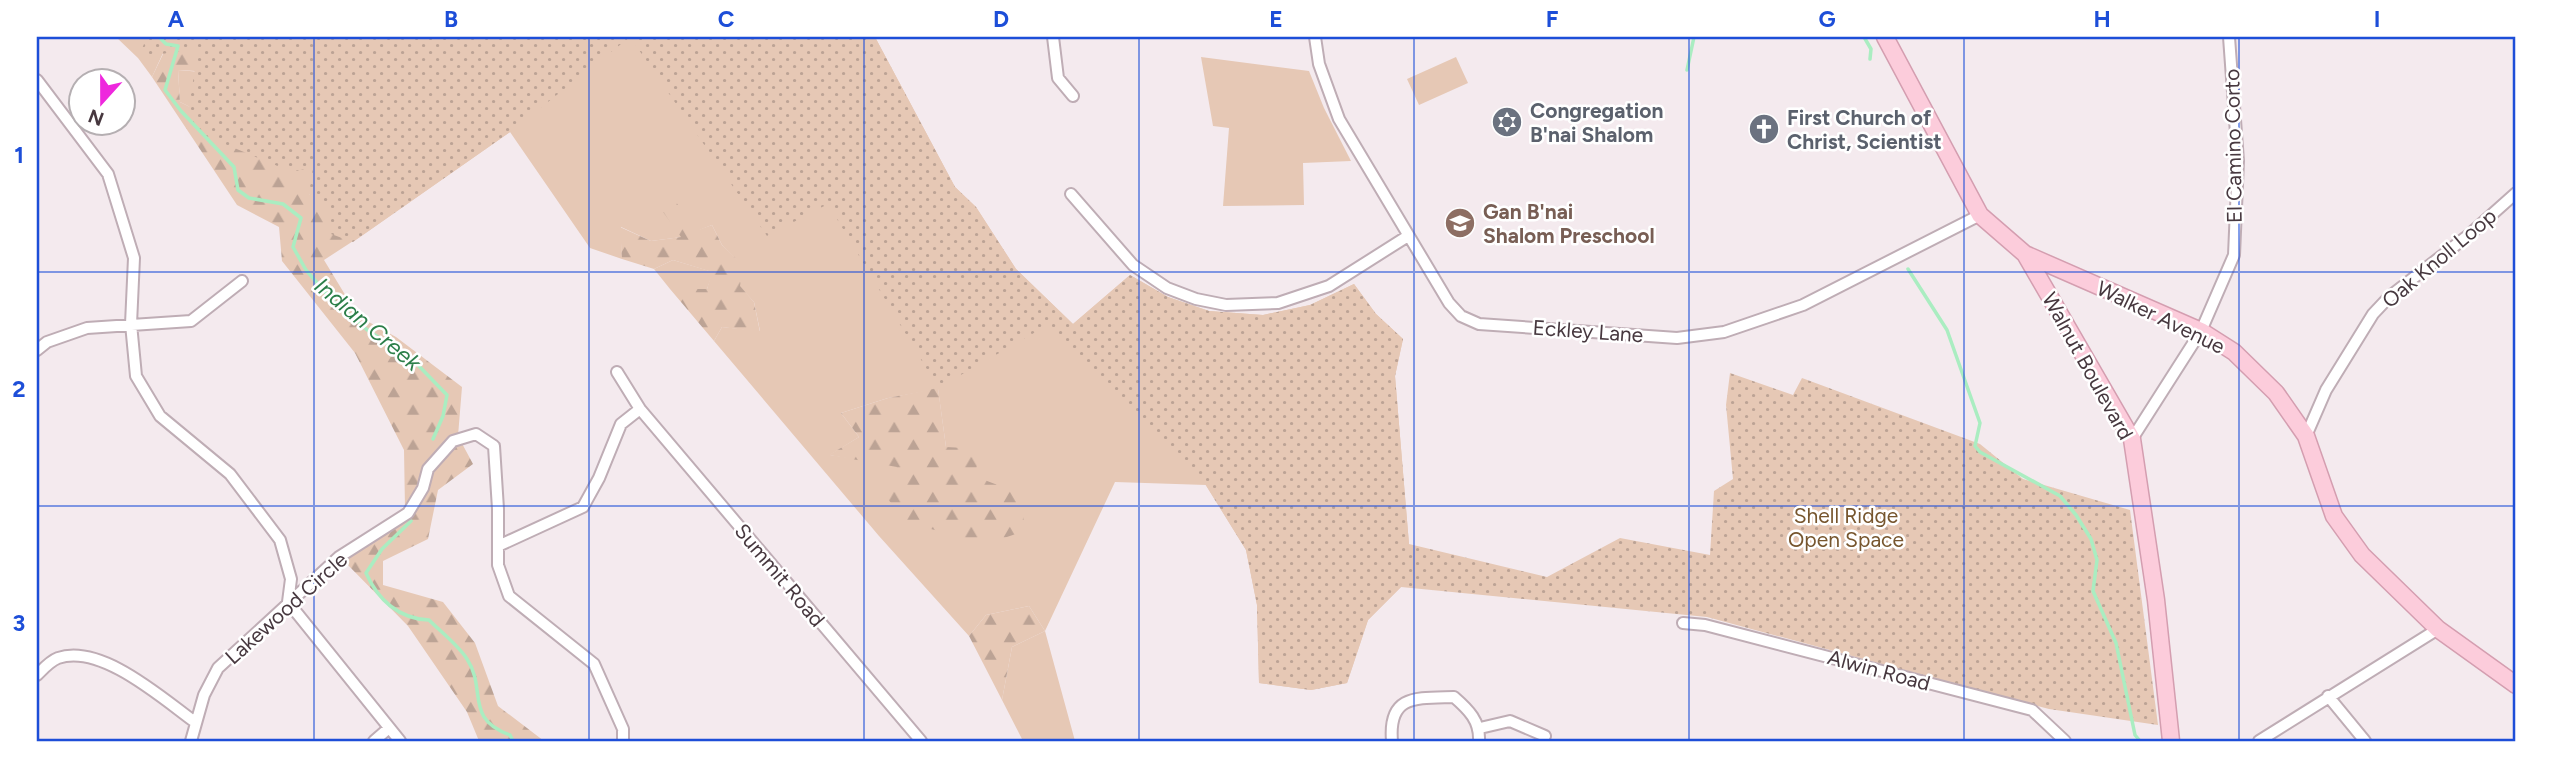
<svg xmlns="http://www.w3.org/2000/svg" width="2553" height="778" font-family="Figtree,sans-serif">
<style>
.green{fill:#e6c8b5;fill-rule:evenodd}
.forest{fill:url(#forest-firs)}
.park{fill:url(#park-dots)}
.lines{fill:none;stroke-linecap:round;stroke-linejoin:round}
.stream{stroke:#aaedc1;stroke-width:3.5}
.street-casing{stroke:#bfadb5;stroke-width:14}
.secondary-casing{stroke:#d49eb0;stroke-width:19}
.street{stroke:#fff;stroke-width:10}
.secondary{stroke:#fcccdb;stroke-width:16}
.grid{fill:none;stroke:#1d4ed8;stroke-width:2;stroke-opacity:0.55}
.labels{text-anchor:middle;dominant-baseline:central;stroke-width:5;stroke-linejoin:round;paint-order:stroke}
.worship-label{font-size:21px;font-weight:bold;fill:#5b616d;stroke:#fff;text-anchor:start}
.street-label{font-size:21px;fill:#47383f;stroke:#fff}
.education-label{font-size:21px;font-weight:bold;fill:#785e54;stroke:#fff;text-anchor:start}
.park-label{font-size:21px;fill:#77562e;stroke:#fff}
.water-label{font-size:23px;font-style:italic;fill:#2c7f49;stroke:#fff}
.neatline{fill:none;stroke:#1d4ed8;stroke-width:2.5}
.grid-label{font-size:23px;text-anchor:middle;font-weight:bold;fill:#1d4ed8}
</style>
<defs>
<pattern id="forest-firs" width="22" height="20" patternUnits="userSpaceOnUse" patternTransform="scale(1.75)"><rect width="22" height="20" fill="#e6c8b5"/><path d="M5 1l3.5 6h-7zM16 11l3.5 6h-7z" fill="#bca395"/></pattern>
<pattern id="park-dots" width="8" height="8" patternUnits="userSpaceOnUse" patternTransform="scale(1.75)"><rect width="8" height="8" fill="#e6c8b5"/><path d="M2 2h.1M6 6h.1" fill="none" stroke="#bca395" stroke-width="1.8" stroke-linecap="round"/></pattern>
</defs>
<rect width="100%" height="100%" fill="#f4eaee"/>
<!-- green -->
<path class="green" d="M116 37H152L163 53 152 77 138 58Z
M342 37H875L955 187 976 207 1016 269 1073 324 1130 275 1168 297 1209 311 1263 315 1310 305 1354 284 1376 314 1403 339 1395 376 1409 544 1401 587 1368 620 1347 683 1311 690 1259 683 1257 605 1246 550 1206 485 1115 482 1045 631 1075 741H1023L1002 700 1012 647 1045 631 1029 606 986 615 969 636 879 536 714 341 722 327 760 331 754 302 739 286 742 265 722 245 712 225 682 237 651 241 621 227 622 259 590 248 510 132 364 234 309 194 292 172 204 114 180 102 178 70 225 74ZM938 389 946 447 974 476 830 455 859 437 841 413 888 398Z
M1201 57 1309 71 1324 108 1351 161 1303 163 1304 205 1223 206 1229 128 1213 126Z
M1456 57 1468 83 1419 105 1407 79Z
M673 260 713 272 707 289H670L654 269Z"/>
<!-- forest -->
<path class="forest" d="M152 37H223L195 71 178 70 180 102 313 167 309 194 354 217 364 234 324 260 358 316 396 337 462 387 458 436 473 464 438 490 428 539 383 561V585L443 602 475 643 498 706 544 741H479L467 712 408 626 342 559 405 509 404 450 355 353 282 261 279 227 237 205 152 77 163 54Z
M675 201 698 230 712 225 722 245 743 265 740 286 754 302 760 332 722 327 714 341 670 289H707L712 272 673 260 654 269 622 259 620 227 651 241 681 237 663 212Z
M938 388 946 447 982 449 974 476 1021 494 1025 531 986 544 909 523 884 495 897 467 829 455 859 437 841 413 888 398Z
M1029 606 1045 631 1012 647 1002 700 969 636 986 615Z"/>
<!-- park -->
<path class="park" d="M147 37H875L955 187 976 207 1016 269 1073 324 1130 275 1168 297 1209 311 1263 315 1310 305 1354 284 1376 314 1403 339 1395 376 1409 544 1547 577 1620 538 1710 555 1714 491 1733 479 1726 405 1730 373 1793 395 1802 378 1980 444 2023 479 2130 510 2158 725 2049 709 1707 617 1401 587 1368 620 1347 683 1311 690 1259 683 1257 605 1246 550 1205 484 1048 325 938 388 828 204 767 236 630 37 510 132 353 242 331 234 329 204 309 194 313 167 292 172 186 128 198 48 138 58Z"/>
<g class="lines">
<!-- stream -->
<path class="stream" d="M159 37 166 44 178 46 165 90 181 111 234 167 238 190 249 198 283 204 301 218 293 247 306 270 330 298 366 329 415 362 447 395 443 416 433 439
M1864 37 1871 49 1870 59
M1687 70 1694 37
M1908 269 1947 330 1980 423 1975 446 1980 452 2060 496 2076 515 2091 539 2097 560 2093 591 2116 643 2135 735 2140 741
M411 521 382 549 366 573C378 600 399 619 429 620 441 632 458 645 467 659 487 689 464 719 510 735L513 741"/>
<!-- street casing -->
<g class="street-casing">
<path id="street" d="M1053 37 1058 78 1073 96
M1315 37 1319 64 1339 119 1449 303 1461 316 1479 324 1677 338 1724 332 1803 305 1980 215
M37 80 108 174 134 258 131 324 136 376 160 416 230 474 280 540 291 579 288 602 400 741
M1071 194 1133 265 1167 288 1196 299 1226 305 1278 303 1329 286 1408 236
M37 350 47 342 87 328 191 321 242 281
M617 372 640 409 921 741
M2306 436 2326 390 2373 314 2389 297 2470 234 2516 193
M2132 439 2201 331 2234 255 2238 161 2229 37
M498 546 583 507 599 478 621 424 640 409
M1683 623 1705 625 2032 710 2065 741
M37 675C43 669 50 661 58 658 101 643 163 699 195 722
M2328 696 2365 741
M1480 728 1510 721 1545 736
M191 741 204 695 218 668 339 557 408 513 423 488 428 469 453 441 476 434 494 446 498 509V565L509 596 594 664 623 729V741
M374 741 389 728
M1392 741C1388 694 1417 698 1454 697 1469 710 1480 721 1479 741
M2259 741 2438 629"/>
</g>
<!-- secondary casing -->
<g class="secondary-casing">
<path id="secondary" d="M1885 37 1980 215 2025 254 2132 439 2156 600 2171 741
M2025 254 2201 331 2234 352 2276 393 2306 436 2334 516 2362 555 2438 629 2516 685"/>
</g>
<!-- street -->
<use href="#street" class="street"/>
<!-- secondary -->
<use href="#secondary" class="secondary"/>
</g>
<!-- grid -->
<path class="grid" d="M314 37V741M589 37V741M864 37V741M1139 37V741M1414 37V741M1689 37V741M1964 37V741M2239 37V741M37 272H2516M37 506H2516"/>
<!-- icons -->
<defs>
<g id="synagogue-disc" transform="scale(1.575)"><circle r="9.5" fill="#6b7280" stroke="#fff"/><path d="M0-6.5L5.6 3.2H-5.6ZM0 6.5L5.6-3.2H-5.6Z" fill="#fff"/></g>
<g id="church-disc" transform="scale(1.575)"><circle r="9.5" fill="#6b7280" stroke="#fff"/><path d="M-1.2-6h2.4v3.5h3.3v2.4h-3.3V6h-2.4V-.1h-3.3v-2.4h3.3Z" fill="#fff"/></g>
<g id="school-disc" transform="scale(1.575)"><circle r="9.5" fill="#8d6e63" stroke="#fff"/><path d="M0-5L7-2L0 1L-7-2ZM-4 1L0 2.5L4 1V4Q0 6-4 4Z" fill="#fff"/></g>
</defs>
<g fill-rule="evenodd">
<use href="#synagogue-disc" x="1507" y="122"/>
<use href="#church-disc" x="1764" y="129"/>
<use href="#school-disc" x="1460" y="223"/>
</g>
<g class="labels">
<!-- worship labels -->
<g class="worship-label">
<text x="1530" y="110">Congregation<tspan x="1530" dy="24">B'nai Shalom</tspan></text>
<text x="1787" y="117">First Church of<tspan x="1787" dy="24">Christ, Scientist</tspan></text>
</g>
<!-- street labels -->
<g class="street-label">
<text transform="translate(2233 146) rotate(-91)">El Camino Corto</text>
<text transform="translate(2439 258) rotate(-40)">Oak Knoll Loop</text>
<text transform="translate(2161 317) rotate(26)">Walker Avenue</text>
<text transform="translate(1588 331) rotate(4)">Eckley Lane</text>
<text transform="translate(2088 366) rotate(61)">Walnut Boulevard</text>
<text transform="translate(780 575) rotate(50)">Summit Road</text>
<text transform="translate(286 608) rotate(-42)">Lakewood Circle</text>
<text transform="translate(1879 670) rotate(15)">Alwin Road</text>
</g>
<!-- education labels -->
<g class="education-label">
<text x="1483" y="211">Gan B'nai<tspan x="1483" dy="24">Shalom Preschool</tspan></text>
</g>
<!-- park labels -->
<g class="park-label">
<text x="1846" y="515">Shell Ridge<tspan x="1846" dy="24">Open Space</tspan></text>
</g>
<!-- water labels -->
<g class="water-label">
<text transform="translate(368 324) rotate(40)">Indian Creek</text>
</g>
</g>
<!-- border -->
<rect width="2553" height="778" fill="none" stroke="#ffffff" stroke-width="77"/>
<!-- north arrow -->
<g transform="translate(102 102) rotate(201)"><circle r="33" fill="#ffffff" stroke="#b5afb2" stroke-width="2"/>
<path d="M0-5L12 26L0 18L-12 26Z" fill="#ee27dd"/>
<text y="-10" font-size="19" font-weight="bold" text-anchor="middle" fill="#47383f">N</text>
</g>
<rect x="38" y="38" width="2476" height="702" class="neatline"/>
<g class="grid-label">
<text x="176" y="27">A</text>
<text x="451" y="27">B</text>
<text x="726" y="27">C</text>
<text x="1001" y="27">D</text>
<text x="1276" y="27">E</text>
<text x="1552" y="27">F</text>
<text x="1827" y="27">G</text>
<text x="2102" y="27">H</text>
<text x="2377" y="27">I</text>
<text x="19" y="163">1</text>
<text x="19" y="397">2</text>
<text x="19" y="631">3</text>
</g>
</svg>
